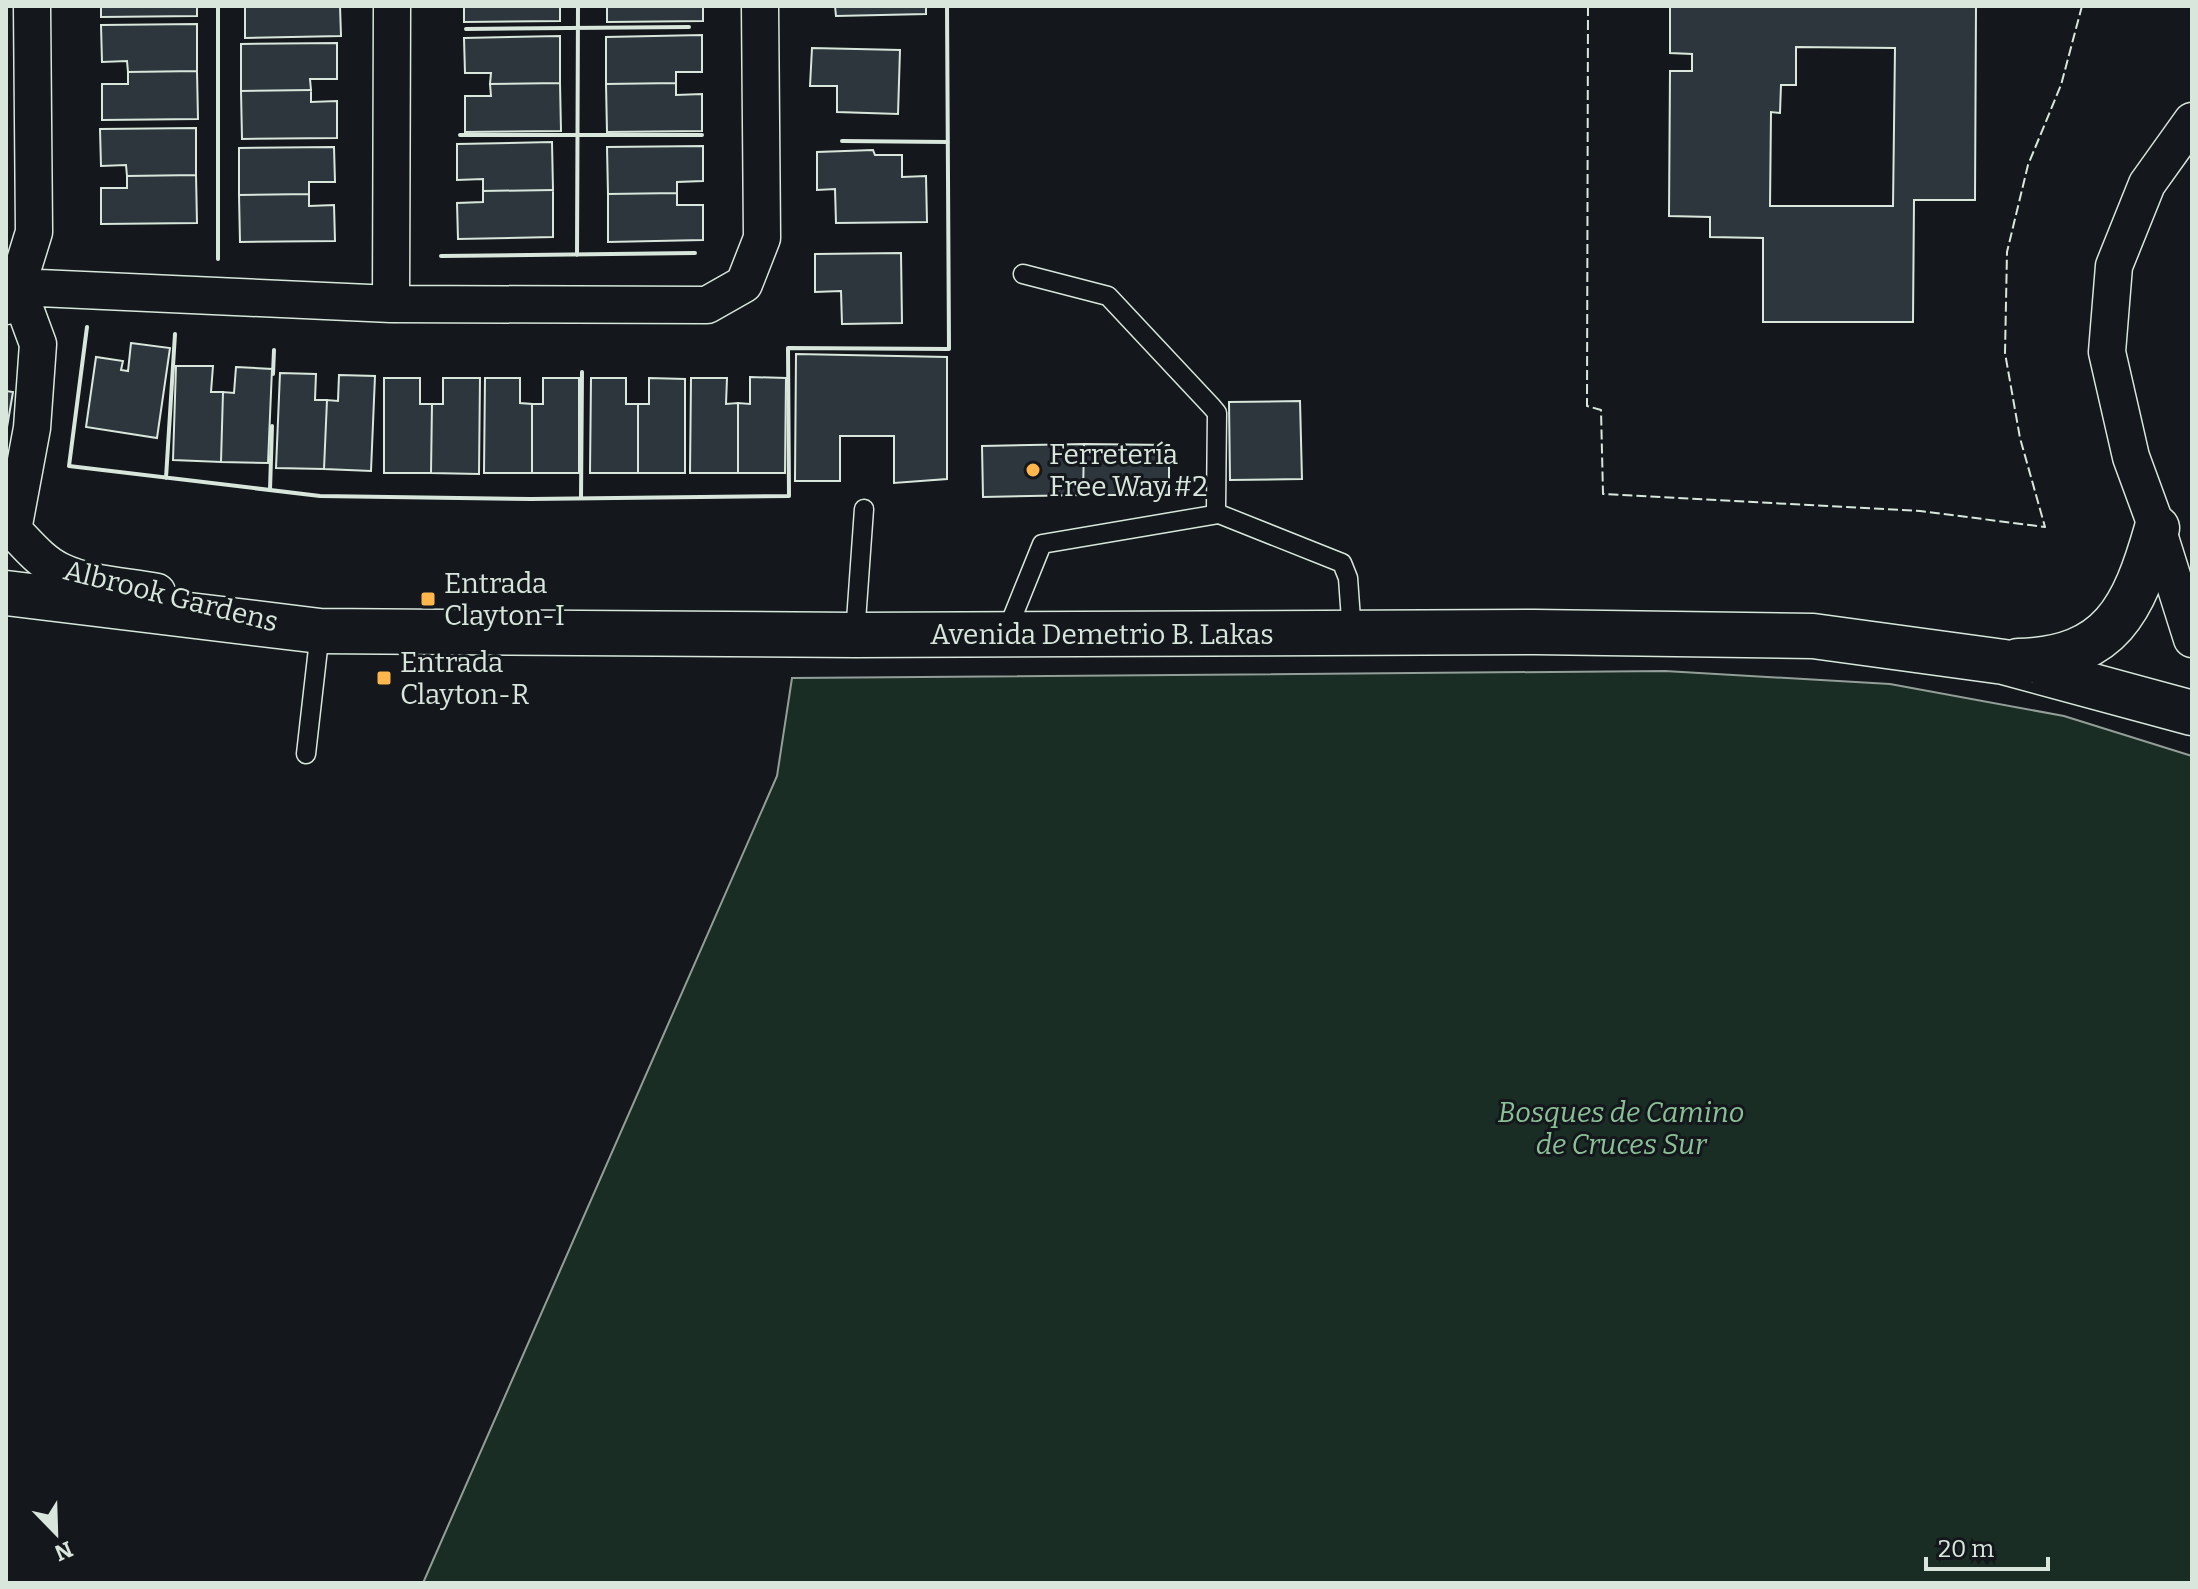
<svg xmlns="http://www.w3.org/2000/svg" width="2198" height="1589" font-family="Bitter,serif">
<style>
.green{fill:#1a2d24;stroke:#939e99;stroke-width:2}
.building{fill:#2c363c;stroke:#d8e6dc;stroke-width:2;fill-rule:evenodd}
.lines{fill:none;stroke-linecap:round;stroke-linejoin:round}
.service-casing{stroke:#d8e6dc;stroke-width:21}
.minor-casing{stroke:#d8e6dc;stroke-width:39}
.tertiary-casing{stroke:#d8e6dc;stroke-width:47}
.service{stroke:#14181c;stroke-width:18}
.minor{stroke:#14181c;stroke-width:36}
.tertiary{stroke:#14181c;stroke-width:44}
.fence{stroke:#d8e6dc;stroke-width:2;stroke-dasharray:10 4;stroke-linecap:butt}
.wall{stroke:#d8e6dc;stroke-width:4}
.poi-dot{fill:#ffb74d;stroke:#14181c;stroke-width:3}
.labels{text-anchor:middle;dominant-baseline:central;stroke-width:6;stroke-linejoin:round;paint-order:stroke}
.poi-label{font-size:28px;fill:#d8e6dc;stroke:#14181c;text-anchor:start}
.street-label{font-size:28px;fill:#d8e6dc;stroke:#14181c}
.park-label{font-size:28px;font-style:italic;fill:#8ac095;stroke:#14181c}
</style>
<rect width="100%" height="100%" fill="#14181c"/>
<!-- green -->
<path class="green" d="M1665 671 1890 684 2064 716 2192 756V1583H423L777 776 792 678Z"/>
<!-- building -->
<path class="building" d="M101 6H197V16L101 17Z
M245 6H340L341 36 245 38Z
M464 6H560V21L464 22Z
M607 6H703V21L607 22Z
M835 6H926V14L836 16Z
M1670 6H1976L1975 200H1914L1913 322H1763V238L1710 237V217L1669 216 1670 71H1692V54L1670 53ZM1796 47 1895 48 1893 206H1770L1771 112 1780 113 1781 85H1796Z
M197 24V71L128 72 127 61 102 62 101 25Z
M702 35V72H676V83L606 84V37Z
M560 36V83L490 84 491 73H465L464 38Z
M337 43V79H310L311 90 241 91V44Z
M812 48 900 50 898 114 837 112V86H810Z
M197 71 198 119 102 120V84H128V72Z
M560 83 561 131 465 132V96H491L490 84Z
M676 83V95L702 94V131L607 132 606 84Z
M311 90V102L337 101V138L242 139 241 91Z
M196 128V175L127 176 126 165 101 166 100 129Z
M552 142 553 190 483 191V179L457 180V144Z
M703 146V181L677 182V193L608 194 607 147Z
M334 147 335 182H309V194L239 195V148Z
M873 150 875 155H902V177L926 176 927 222 836 223 835 189 817 190V152Z
M196 175 197 223 101 224V188H127V176Z
M553 190V237L458 239 457 203 483 202V191Z
M677 193V205H703V240L608 242V194Z
M309 194V206L334 205 335 241 240 242 239 195Z
M901 253 902 323 842 324 841 291 815 292V254Z
M131 343 170 348 157 438 86 427 96 357 123 361 121 370 128 371Z
M796 354 947 357V479L894 483V436H840V481H795Z
M176 366H213L211 392H223L221 462 173 460Z
M236 367 272 369 268 463 221 462 223 392 234 393Z
M280 373 316 374 315 400H327L324 469 276 468Z
M339 375 375 376 371 471 324 469 327 400 338 401Z
M750 377 786 378 785 473H738V403L750 404Z
M384 378H420V404H432L431 473H384Z
M443 378H480L479 474 431 473 432 404H443Z
M485 378H520V403L532 404V473H484Z
M543 378H579V473H532V404H543Z
M591 378H626V404H638V473H590Z
M649 378 685 379V473H638V404H649Z
M691 378H727L726 404 738 403V473H690Z
M6 391 13 392 6 433Z
M1300 401 1302 479 1230 480 1229 402Z
M1084 444 1083 495 983 497 982 446Z
M1084 444 1169 445V495H1083Z"/>
<g class="lines">
<!-- service casing -->
<g class="service-casing">
<path id="service" d="M1023 274 1108 296 1212 407 1217 413 1216 508 1219 514 1342 563 1348 578 1352 633
M1006 633 1042 544 1219 514
M855 635 864 509
M306 754 320 631"/>
</g>
<!-- minor casing -->
<g class="minor-casing">
<path id="minor" d="M2192 121 2147 184 2114 266 2107 352 2131 457 2157 528 2192 639
M6 283 17 287 391 304 707 305 744 284 762 238 760 6
M17 287 38 344 32 428 13 530C27 544 41 562 60 571 89 585 125 586 157 592
M391 304 392 6
M6 306 17 287 34 232 32 6"/>
</g>
<!-- tertiary casing -->
<g class="tertiary-casing">
<path id="tertiary" d="M6 593 320 631 855 635 1535 632 1813 636 2004 662 2192 713
M2018 661C2111 659 2134 609 2157 528"/>
</g>
<!-- service -->
<use href="#service" class="service"/>
<!-- minor -->
<use href="#minor" class="minor"/>
<!-- tertiary -->
<use href="#tertiary" class="tertiary"/>
<!-- fence -->
<path class="fence" d="M1588 6 1587 406 1601 410 1603 494 1920 511 2045 527 2020 438 2005 353 2007 252 2028 165 2061 85 2082 6"/>
<!-- wall -->
<path class="wall" d="M218 6V259
M466 29 689 27
M460 135H702
M842 141 948 142
M577 255 578 6
M441 256 695 253
M87 327 69 466 320 496 531 499 789 496 788 348 949 349 947 6
M273 374 274 350
M166 478 175 334
M270 490 272 426
M581 498 582 372"/>
</g>
<!-- markers -->
<g class="poi-dot">
<circle cx="1033" cy="470" r="8"/>
<rect x="420" y="591" width="16" height="16" rx="4"/>
<rect x="376" y="670" width="16" height="16" rx="4"/>
</g>
<g class="labels">
<!-- poi labels -->
<g class="poi-label">
<text x="1049" y="454">Ferretería<tspan x="1049" dy="32">Free Way #2</tspan></text>
<text x="444" y="583">Entrada<tspan x="444" dy="32">Clayton-I</tspan></text>
<text x="400" y="662">Entrada<tspan x="400" dy="32">Clayton-R</tspan></text>
</g>
<!-- street labels -->
<g class="street-label">
<text transform="translate(171 596) rotate(14)">Albrook Gardens</text>
<text x="1102" y="634">Avenida Demetrio B. Lakas</text>
</g>
<!-- park labels -->
<g class="park-label">
<text x="1621" y="1112">Bosques de Camino<tspan x="1621" dy="32">de Cruces Sur</tspan></text>
</g>
</g>
<!-- border -->
<rect width="2198" height="1589" fill="none" stroke="#d8e6dc" stroke-width="16"/>
<!-- north arrow -->
<g transform="translate(56 1533) rotate(157)" stroke="#14181c" stroke-width="6" paint-order="stroke">
<path d="M0-6L14 30L0 20L-14 30Z" fill="#d8e6dc"/>
<text y="-12" font-size="22" font-weight="bold" text-anchor="middle" fill="#d8e6dc">N</text>
</g>
<!-- scale -->
<path d="M1926 1557v12h122v-12" fill="none" stroke="#d8e6dc" stroke-width="4"/>
<text x="1938" y="1557" font-size="24" fill="#d8e6dc" stroke="#14181c" stroke-width="6" paint-order="stroke">20 m</text>
</svg>
